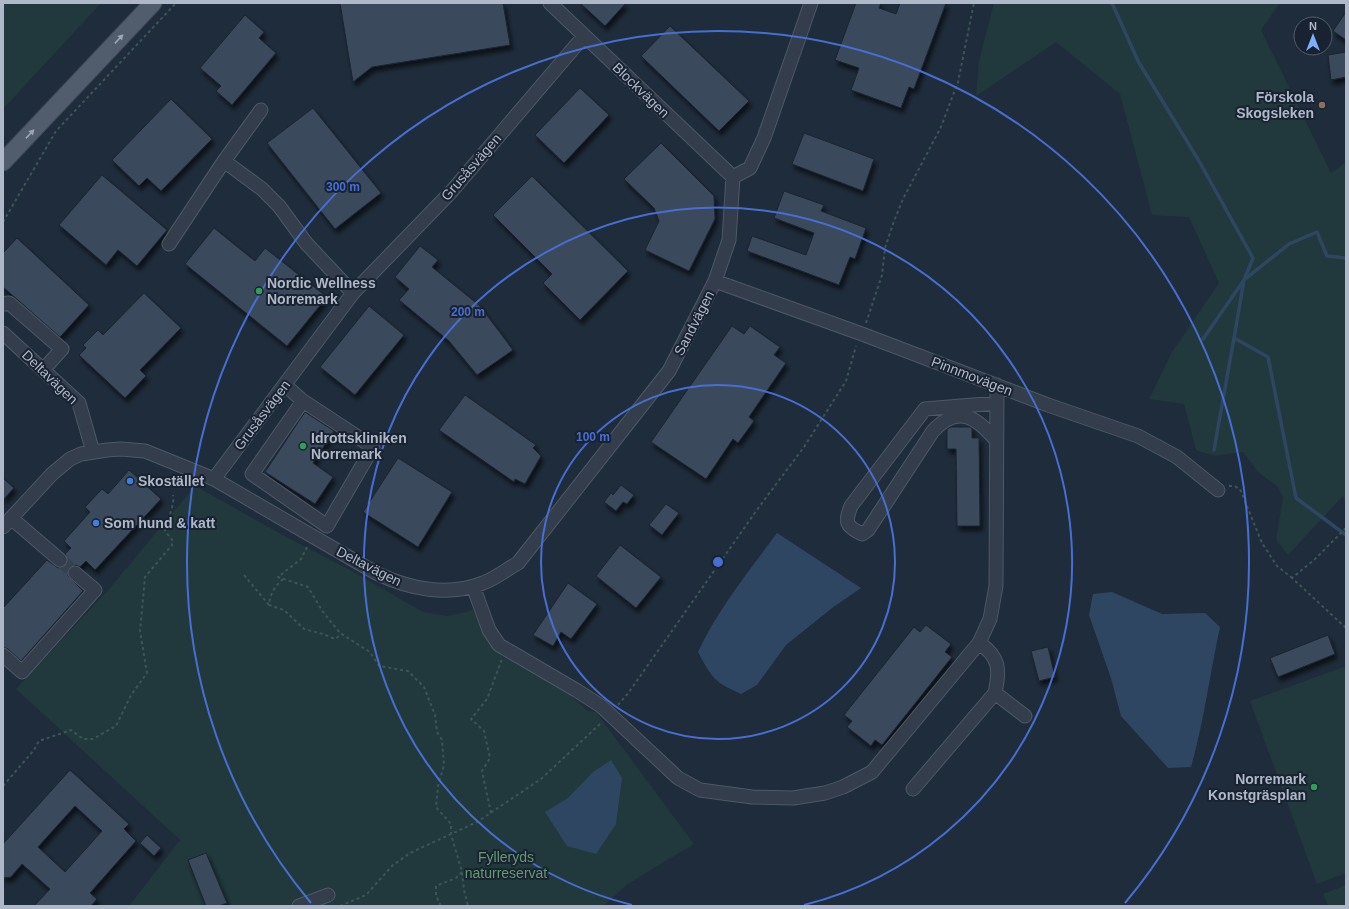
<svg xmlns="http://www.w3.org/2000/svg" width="1349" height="909" font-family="Arial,sans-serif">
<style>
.green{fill:#21393c}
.water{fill:#2f4662}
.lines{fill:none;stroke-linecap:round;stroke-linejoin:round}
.stream{stroke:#2f4662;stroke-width:3.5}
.building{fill:#3b4a5b;stroke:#1b2432;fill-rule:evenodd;filter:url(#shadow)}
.minor-tunnel{stroke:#344150;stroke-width:13;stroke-dasharray:13 6;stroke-linecap:butt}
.minor-casing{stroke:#4e5866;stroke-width:15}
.major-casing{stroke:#3d4655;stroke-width:19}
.path{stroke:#3c5556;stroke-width:2;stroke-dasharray:3 3;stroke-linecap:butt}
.minor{stroke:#333d4b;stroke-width:13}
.major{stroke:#515c6c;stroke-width:17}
.oneway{fill:#9ba6b6}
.ring{fill:none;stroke:#486ed3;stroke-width:2}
.education-dot{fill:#8d6e63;stroke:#192230;stroke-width:1.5}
.leisure-dot{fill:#2e9e5b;stroke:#192230;stroke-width:1.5}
.shop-dot{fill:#3f7fe0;stroke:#192230;stroke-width:1.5}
.labels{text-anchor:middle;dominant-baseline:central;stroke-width:4;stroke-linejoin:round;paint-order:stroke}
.street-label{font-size:14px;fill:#aeb8c8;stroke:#192230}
.poi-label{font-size:14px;font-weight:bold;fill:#aeb8c8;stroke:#192230;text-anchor:start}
.park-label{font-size:14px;fill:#639a6f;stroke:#192230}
.centre{fill:#486ed3;stroke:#192230;stroke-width:2}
.ring-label{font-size:12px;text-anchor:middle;font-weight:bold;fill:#486ed3;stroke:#192230;stroke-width:4;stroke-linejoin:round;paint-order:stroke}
</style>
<defs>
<filter id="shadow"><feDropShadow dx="2.5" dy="4.5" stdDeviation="2" flood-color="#0009"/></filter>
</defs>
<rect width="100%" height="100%" fill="#1f2c3b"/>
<!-- green -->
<path class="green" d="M3 3H101L3 109Z
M994 3H1280L1261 30 1331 173 1346 162V504L1343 496 1288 555 1276 540 1283 497 1278 487 1258 472 1243 452 1214 456 1196 450 1184 404 1149 399 1172 352 1219 283 1189 217 1152 215 1120 94 1056 42 976 96 979 61Z
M195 486 290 539 350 570 423 612 448 616 473 610 487 640 511 659 571 693 570 695 588 711 596 712 694 844 628 884 603 906H129L180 840 16 689 110 588Z
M1346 666V873L1317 884 1250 701Z
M1346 885V906H1328L1323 894Z"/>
<!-- water -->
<path class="water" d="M777 533 861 588 832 608 786 645 757 685 741 694C714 682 712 678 698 652 718 609 749 571 777 533Z
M1112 592 1162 614 1205 613 1220 627C1210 673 1204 721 1191 767L1168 768 1121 716 1111 678 1089 615 1093 594Z
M611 760 622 778 616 824 596 854 567 846 545 812 568 798 593 772Z"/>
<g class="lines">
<!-- stream -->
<path class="stream" d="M1112 3 1138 61 1199 161 1253 258 1244 280 1234 338 1268 357 1296 498 1346 535
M1203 339 1244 280 1289 244 1317 232 1327 256 1346 258
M1214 450 1234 338"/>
</g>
<!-- building -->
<path class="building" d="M340 3H503L510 45 372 67 353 82Z
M580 3H626L605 26Z
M856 3H881L879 8 896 14 900 3H946L914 89 909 87 901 108 851 90 859 68 835 60Z
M1346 12V40L1333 31Z
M245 15 264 32 259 38 276 53 232 105 216 91 221 86 200 68Z
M670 26 749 101 719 131 641 56Z
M1346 52V77L1331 80 1328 55Z
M580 88 609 115 564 163 535 135Z
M171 99 212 139 161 191 147 178 139 186 112 160Z
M313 108 381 193 335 229 267 143Z
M804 133 874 159 863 191 792 164Z
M661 143 714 196 715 219 689 271 645 250 659 221 654 208 624 179Z
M102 175 167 230 137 266 118 250 106 265 59 225Z
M532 176 628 271 580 320 543 283 552 274 493 215Z
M784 191 824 205 821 211 866 228 855 259 850 257 839 285 747 251 752 236 806 255 814 233 774 218Z
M214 228 255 261 265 248 327 297 287 346 185 264Z
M17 238 89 305 60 337 3 287V253Z
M420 246 438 260 432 267 480 306 513 350 477 375 449 341 399 300 409 289 395 277Z
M144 293 181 328 140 370 146 376 125 398 79 355 86 348 83 345 98 330 103 335Z
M369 306 404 335 355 395 320 367Z
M732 326 744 334 750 326 780 347 774 355 786 363 749 417 754 421 738 443 733 439 706 479 651 442Z
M465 395 536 445 533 448 541 456 525 484 515 479 514 482 439 430Z
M305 412 334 431 313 463 333 477 315 504 265 472Z
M951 427H970L972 428V438H979L980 526H957L956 449H947V429Z
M398 458 452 492 418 547 363 512Z
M129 470 161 499 95 570 86 561 80 567 76 565 69 568 68 576 83 591 21 661 8 649 3 647V608L47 560 58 568 66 565 68 561 65 554 71 548 64 541 90 512 85 507 102 489 108 494Z
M3 478 14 488 3 500Z
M621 485 634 495 627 504 623 502 616 511 604 502 611 493 613 495Z
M666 504 679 513 662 535 649 525Z
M620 545 661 577 636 608 596 576Z
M568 583 597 604 571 639 561 632 553 646 533 635Z
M926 625 951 644 945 652 952 657 882 745 875 740 871 746 847 727 852 721 844 715 914 627 920 632Z
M1328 635 1335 654 1278 677 1270 658Z
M1048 647 1055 677 1039 681 1031 651Z
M70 770 129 824 124 829 136 841 90 893 97 899 91 906H34L50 889 22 864 11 877 3 878V844ZM75 806 102 831 65 872 38 847Z
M147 835 161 848 154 856 140 843Z
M206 853 227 903 219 906H206L188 860Z"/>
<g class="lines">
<!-- minor-tunnel -->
<path class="minor-tunnel" d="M60 560 75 573"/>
<!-- minor casing -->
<g class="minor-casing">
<path id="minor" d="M550 3 733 177
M224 161 262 189 279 206 306 243 353 293
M169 244 224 161 261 110
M715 281 862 334 1048 405 1138 436 1177 457 1218 490
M3 304 9 303 62 349 44 369
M3 333 79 403 93 452
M285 385 303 401 373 447 327 526 252 474 303 401
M996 440C976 417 958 404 933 431L868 530 862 534C845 526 845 522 851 506L925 409 997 403
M214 479 353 293 451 192 584 36
M11 518 60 560
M3 527 52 474 70 459 81 454 107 450 121 449 145 451 214 479 376 573C409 589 448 597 483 583 495 579 507 569 518 563L669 371 715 281 729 240 733 177 750 168 764 138 811 3
M473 586 489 630 499 645 576 690 601 706 678 778 700 790 752 797 793 798 825 793 843 787 872 772 979 643 990 619 996 586 997 385
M979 643C1000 657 1000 670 995 693L1025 716
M3 655 22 672 95 590 75 573
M913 789 995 693
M299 906 328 895"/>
</g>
<!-- major casing -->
<g class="major-casing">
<path id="major" d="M3 162 153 3"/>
</g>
<!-- path -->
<path class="path" d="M3 222 56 131 176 3
M866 323 882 275 885 248 894 221 903 199 941 127 958 82 974 3
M1229 486H1234L1240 489 1262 543 1277 566 1292 578
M1346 528 1315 559 1292 578 1346 628
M307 547 301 559 278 577 308 587 323 612 340 633 370 652 379 666 408 671 424 687 435 715 437 732 442 740 444 765 438 786 436 807 451 824V834L462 872 464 890 468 906
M244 575 269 605
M283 579C275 586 270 594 269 605L284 610 304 629 323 634 335 639 342 634
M618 705 629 692 759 507 804 447 846 381 856 346
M3 786 34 750 39 741 71 730 83 739H93L116 726 131 695 147 673 140 631 145 577 172 545 173 541 165 531C167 521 175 504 173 495
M491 813 482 771 490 758 484 731 471 719 487 699 502 659
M340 906 366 895 392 866 410 853 477 822 541 779 601 723
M440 906V903L436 896V886L456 878 462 872"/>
<!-- minor -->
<use href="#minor" class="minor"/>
<!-- major -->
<use href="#major" class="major"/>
</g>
<!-- one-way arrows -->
<defs><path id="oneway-solid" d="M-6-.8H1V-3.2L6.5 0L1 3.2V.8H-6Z"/></defs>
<g class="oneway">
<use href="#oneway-solid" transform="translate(119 39) rotate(-47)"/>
<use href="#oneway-solid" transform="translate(30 134) rotate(-47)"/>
</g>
<!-- distance rings -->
<g class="ring">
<circle cx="718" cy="562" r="177"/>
<path d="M632 905A354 354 0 1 1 804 905"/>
<path d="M311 903A531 531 0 1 1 1125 903"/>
</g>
<!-- markers -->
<circle class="education-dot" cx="1322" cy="105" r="4"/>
<g class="leisure-dot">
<circle cx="259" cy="291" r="4"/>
<circle cx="303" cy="446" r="4"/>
<circle cx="1314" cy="787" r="4"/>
</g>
<g class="shop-dot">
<circle cx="130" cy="481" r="4"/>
<circle cx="96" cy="523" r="4"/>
</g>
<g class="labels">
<!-- street labels -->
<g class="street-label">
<text transform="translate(641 90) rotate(44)">Blockvägen</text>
<text transform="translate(471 167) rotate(-49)">Grusåsvägen</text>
<text transform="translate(694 323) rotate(-63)">Sandvägen</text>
<text transform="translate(972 376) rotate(21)">Pinnmovägen</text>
<text transform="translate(50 377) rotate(44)">Deltavägen</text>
<text transform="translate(262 415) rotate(-53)">Grusåsvägen</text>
<text transform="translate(369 566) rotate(27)">Deltavägen</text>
</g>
<!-- poi labels -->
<g class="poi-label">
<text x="1314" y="97" text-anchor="end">Förskola<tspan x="1314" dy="16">Skogsleken</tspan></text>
<text x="267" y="283">Nordic Wellness<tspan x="267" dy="16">Norremark</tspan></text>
<text x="311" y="438">Idrottskliniken<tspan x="311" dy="16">Norremark</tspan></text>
<text x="138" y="481">Skostället</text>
<text x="104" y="523">Som hund &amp; katt</text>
<text x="1306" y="779" text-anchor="end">Norremark<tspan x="1306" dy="16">Konstgräsplan</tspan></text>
</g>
<!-- park labels -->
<g class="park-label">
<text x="506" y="857">Fylleryds<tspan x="506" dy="16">naturreservat</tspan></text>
</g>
</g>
<circle cx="718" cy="562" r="6" class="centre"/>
<g class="ring-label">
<text x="343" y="191">300 m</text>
<text x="468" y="316">200 m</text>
<text x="593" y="441">100 m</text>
</g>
<!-- border -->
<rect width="1349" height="909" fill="none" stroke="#aeb8c8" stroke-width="8"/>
<!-- north arrow -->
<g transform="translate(1313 36)"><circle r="19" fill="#192230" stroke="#555e6d"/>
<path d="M0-3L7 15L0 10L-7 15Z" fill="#7bb0ff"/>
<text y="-6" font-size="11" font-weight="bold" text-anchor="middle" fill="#aeb8c8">N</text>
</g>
</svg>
